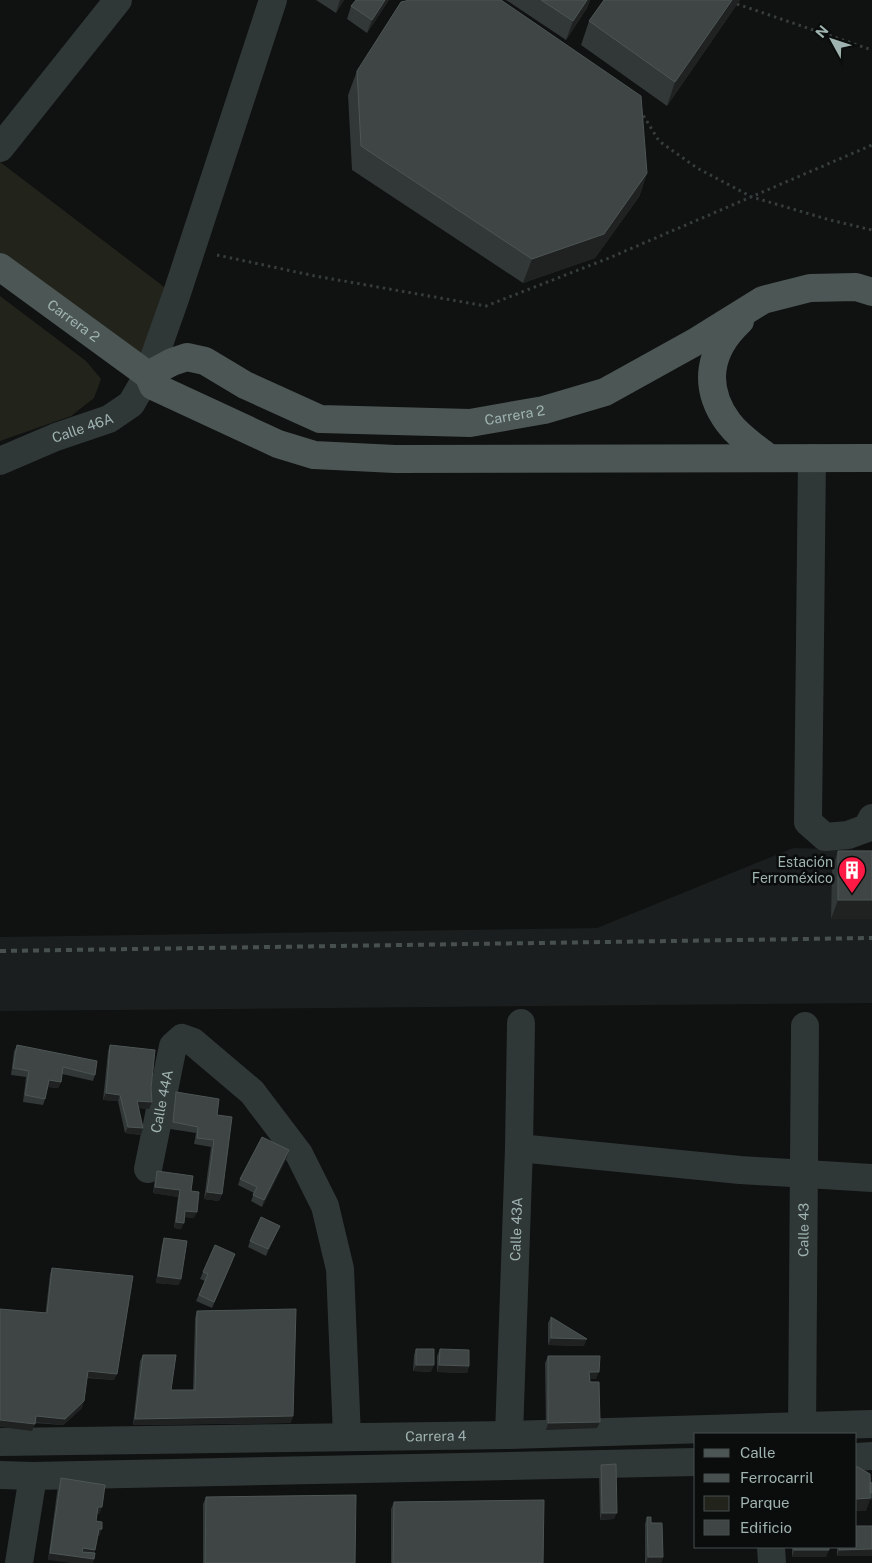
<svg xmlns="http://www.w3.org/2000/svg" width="872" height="1563" font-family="'Public Sans',sans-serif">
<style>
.built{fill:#1b1e1e}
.green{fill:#22241c}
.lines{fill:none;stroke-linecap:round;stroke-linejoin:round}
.path{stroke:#363e3d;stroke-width:3;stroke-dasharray:2.5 4;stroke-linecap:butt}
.minor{stroke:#303737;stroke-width:28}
.major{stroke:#4c5655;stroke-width:28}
.rail{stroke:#47504f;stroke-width:4;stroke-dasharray:6 5;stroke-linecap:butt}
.wall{fill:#323737}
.shaded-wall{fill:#202222}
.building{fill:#3e4544;stroke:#4d5655}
.labels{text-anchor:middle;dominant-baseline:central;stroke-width:5;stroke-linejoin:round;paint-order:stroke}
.street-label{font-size:14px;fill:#9fb4b0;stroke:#0b0c0c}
.poi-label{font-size:14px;fill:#9fb4b0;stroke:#0b0c0c;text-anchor:end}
</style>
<rect width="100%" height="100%" fill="#101111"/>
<!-- built -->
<path class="built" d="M793 848 872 850V1003L0 1011V937L597 928Z"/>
<!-- green -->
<path class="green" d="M0 162 176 296 148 375 0 267Z
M0 296 86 361 101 379 94 398 71 416 0 441Z"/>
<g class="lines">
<!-- path -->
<path class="path" d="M737 4 872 50
M640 110 659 141 697 168 752 197 830 220 872 230
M217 255 315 276 486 306 609 258 872 145"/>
<!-- minor -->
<g class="minor">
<path d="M0 148 118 0"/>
<path d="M812 458 808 822 825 837 848 835 867 828 872 818"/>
<path id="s1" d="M0 461 56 437 109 419 131 404 148 375 176 296 273 0"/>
<path d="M519 1148 740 1170 872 1178"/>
<path id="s2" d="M148 1169 173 1046 182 1038 193 1042 252 1092 299 1154 325 1206 340 1269 347 1436"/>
<path id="s3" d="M802 1434 805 1026"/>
<path id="s4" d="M509 1435 519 1148 521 1023"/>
<path id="s5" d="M0 1442 509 1435 872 1424"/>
<path d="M856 1457 872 1456"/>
<path d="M0 1475 33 1476 696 1462"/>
<path d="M771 1547 772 1563"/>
<path d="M19 1563 33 1476"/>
</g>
<!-- major -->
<g class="major">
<path id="s6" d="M0 267 148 375 153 386 278 444 314 455 395 459 872 458"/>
<path d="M740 321C709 350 702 386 728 422 739 437 755 447 769 458"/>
<path id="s7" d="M148 375 172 362 187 357 205 361 245 385 320 419 470 423 544 410 605 392 697 341 763 300 810 288 856 287 872 292"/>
</g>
<!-- rail -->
<path class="rail" d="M0 951 872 938"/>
</g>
<!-- wall -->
<path class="wall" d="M316 0H344L336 13Z
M389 0 367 33 347 19 351 6Z
M506 0H590L587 8 566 40Z
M604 0H740L667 106 581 45 589 21Z
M357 71 647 173 639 197 595 258 523 283 352 170 348 95Z
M838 851H872V919H831L832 870Z
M17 1045 95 1075 93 1081 62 1074 61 1082 58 1088 48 1087 45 1099 43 1105 23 1102 26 1077 11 1075 14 1051Z
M110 1045 149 1109 138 1108 143 1128 141 1135 125 1133 118 1101 103 1100 108 1051Z
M176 1092 217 1115 222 1194 219 1201 204 1199 211 1147 194 1144 196 1133 170 1129 174 1099Z
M289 1150 287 1157 262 1207 251 1201 254 1193 238 1185 240 1179Z
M157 1171 191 1191 194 1218 185 1217 181 1229 174 1228 178 1197 153 1193 155 1178Z
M280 1226 266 1256 248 1247 250 1241Z
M164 1238 179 1285 156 1283 162 1245Z
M233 1260 212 1308 196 1301 205 1281 200 1279 203 1272Z
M52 1268 114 1380 87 1378 82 1408 63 1425 35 1423 32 1431 50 1274Z
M197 1311 291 1423 133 1425 140 1361 143 1355 171 1390H193L195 1318Z
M551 1317 584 1346 548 1345V1323Z
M416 1349 431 1372 413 1371 414 1355Z
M440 1349 469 1366 467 1373 437 1372V1356Z
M548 1356 596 1379H590L597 1428 546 1430 545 1363Z
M601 1465 614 1519 600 1520 599 1471Z
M61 1478 102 1507 99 1514 97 1513 96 1521 102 1529 99 1536 98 1535 94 1553 48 1560 58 1485Z
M206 1497 355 1563H203V1504Z
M394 1502 543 1563H391V1509Z
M647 1517 651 1523 663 1557 661 1563H645V1524Z
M792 1547H829L826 1557H792Z
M837 1547H856L837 1556Z"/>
<!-- shaded-wall -->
<path class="shaded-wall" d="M340 0H344L336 13Z
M385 0H389L367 33 372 20Z
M587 0H590L587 8 566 40 573 21Z
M732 0H740L667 106 675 82Z
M647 173 639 197 595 258 523 283 532 259Z
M838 900H872V919H831Z
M49 1080 61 1082 58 1088 47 1087Z
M106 1093 120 1095 118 1101 103 1100Z
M137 1101 152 1102 149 1109 134 1107Z
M128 1127 143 1128 141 1135 125 1133Z
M289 1150 287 1157 262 1207 264 1200Z
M155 1187 180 1190 178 1197 153 1193Z
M207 1192 222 1194 219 1201 204 1199Z
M185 1211 197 1212 194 1218 183 1217Z
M176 1222 184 1223 181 1229 174 1228Z
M280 1226 277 1232 266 1256 268 1249Z
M158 1276 181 1279 179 1285 156 1283Z
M551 1338 587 1339 584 1346 548 1345Z
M416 1365H434L431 1372 413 1371Z
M439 1365 469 1366 467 1373 437 1372Z
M88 1371 117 1374 114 1380 85 1377Z
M589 1372H599L596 1379H587Z
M84 1401 82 1408 63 1425 34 1422 36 1416Z
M293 1416 291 1423 133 1425 135 1419Z
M0 1420 35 1424 32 1431 0 1427Z
M600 1422 597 1428 546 1430 548 1423Z
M868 1493H872V1500H870L866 1511H856V1499Z
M98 1507H102L99 1514 95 1513Z
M602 1513H617L614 1519 600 1520Z
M99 1529H102L99 1536 96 1535Z
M83 1548 95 1550 93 1556 81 1555Z
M872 1549V1556H837L839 1550Z
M794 1550H829L826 1557H792Z
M50 1553 94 1559 93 1563H71L48 1560Z
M648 1557H663L661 1563H646Z"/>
<!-- building -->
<path class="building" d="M356 0H385L372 20 351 6Z
M410 0H501L641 96 647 173 604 234 532 259 361 146 357 71 401 2Z
M541 0H587L573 21Z
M604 0H732L675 82 589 21Z
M838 851H872V900H838Z
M17 1045 97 1061 95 1075 63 1067 61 1082 49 1080 45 1099 25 1095 29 1071 13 1068Z
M110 1045 155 1050 151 1088 152 1102 137 1101 143 1128 128 1127 120 1095 106 1093Z
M176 1092 219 1099 217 1115 232 1117 222 1194 207 1192 214 1140 197 1138 198 1127 173 1122Z
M262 1137 289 1150 264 1200 253 1195 257 1187 240 1179Z
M157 1171 193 1176 191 1191 199 1192 197 1212 185 1211 184 1223 176 1222 180 1190 155 1187Z
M261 1217 280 1226 268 1249 250 1241Z
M164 1238 187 1241 181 1279 158 1276Z
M215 1245 235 1254 214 1302 199 1295 208 1274 203 1272Z
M52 1268 133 1276 117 1374 88 1371 84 1401 65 1419 36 1416 35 1424 0 1420V1309L47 1313Z
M296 1309 293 1416 135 1419 143 1355H176L171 1390H195L197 1311Z
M551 1317 587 1339 551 1338Z
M416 1349H434V1365H416Z
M440 1349 469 1350V1366L439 1365Z
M548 1356H600L599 1372H589L590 1382H599L600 1422 548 1423Z
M616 1464 617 1513H602L601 1465Z
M856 1466 870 1474 871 1498 856 1499Z
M61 1478 105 1485 102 1507H98L96 1521 102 1522V1529H99L95 1550 83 1548 82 1552 95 1553 94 1559 50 1553Z
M870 1482 872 1483V1493H870Z
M356 1495 355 1563H205L206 1497Z
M544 1500 543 1563H393L394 1502Z
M647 1517H651V1523H662L663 1557H648Z
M856 1526H872V1549L839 1550V1547H856Z
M794 1547H829V1550H794Z"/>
<!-- icons -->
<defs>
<g id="building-pin" transform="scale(1.4375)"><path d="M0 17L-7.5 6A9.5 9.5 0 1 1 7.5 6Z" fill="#ff1a45" stroke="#0b0c0c"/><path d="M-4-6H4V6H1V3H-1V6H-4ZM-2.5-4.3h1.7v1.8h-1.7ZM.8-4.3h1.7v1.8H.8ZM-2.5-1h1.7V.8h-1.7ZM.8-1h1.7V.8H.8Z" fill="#fff"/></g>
</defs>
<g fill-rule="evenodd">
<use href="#building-pin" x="852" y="870"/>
</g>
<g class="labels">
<!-- street labels -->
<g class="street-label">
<text stroke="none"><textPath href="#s6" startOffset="91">Carrera 2</textPath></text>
<text stroke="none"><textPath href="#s7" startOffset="386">Carrera 2</textPath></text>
<text stroke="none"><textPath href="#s1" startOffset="89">Calle 46A</textPath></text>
<text stroke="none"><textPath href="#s2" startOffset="69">Calle 44A</textPath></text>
<text stroke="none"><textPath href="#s4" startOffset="206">Calle 43A</textPath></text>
<text stroke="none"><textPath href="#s3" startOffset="204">Calle 43</textPath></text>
<text stroke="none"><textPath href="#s5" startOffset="436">Carrera 4</textPath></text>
</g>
<!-- poi labels -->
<g class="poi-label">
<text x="833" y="862">Estación<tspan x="833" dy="16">Ferroméxico</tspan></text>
</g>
</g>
<!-- legend -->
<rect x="694" y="1433" width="162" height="115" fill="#0b0c0c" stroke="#464f4e"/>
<rect x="704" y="1449" width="25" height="8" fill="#4c5655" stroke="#464f4e"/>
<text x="740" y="1458" font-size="15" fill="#9fb4b0">Calle</text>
<rect x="704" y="1474" width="25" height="8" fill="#47504f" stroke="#464f4e"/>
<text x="740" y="1483" font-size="15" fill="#9fb4b0">Ferrocarril</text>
<rect x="704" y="1496" width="25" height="15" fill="#22241c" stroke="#464f4e"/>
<text x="740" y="1508" font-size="15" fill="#9fb4b0">Parque</text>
<rect x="704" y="1520" width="25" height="15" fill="#3e4544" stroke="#464f4e"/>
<text x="740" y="1533" font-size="15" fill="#9fb4b0">Edificio</text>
<!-- north arrow -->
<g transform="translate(832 40) rotate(310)" stroke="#0b0c0c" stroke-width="4" paint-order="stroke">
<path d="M0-4L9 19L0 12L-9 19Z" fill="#9fb4b0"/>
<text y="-8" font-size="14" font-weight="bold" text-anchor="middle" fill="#9fb4b0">N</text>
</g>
</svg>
